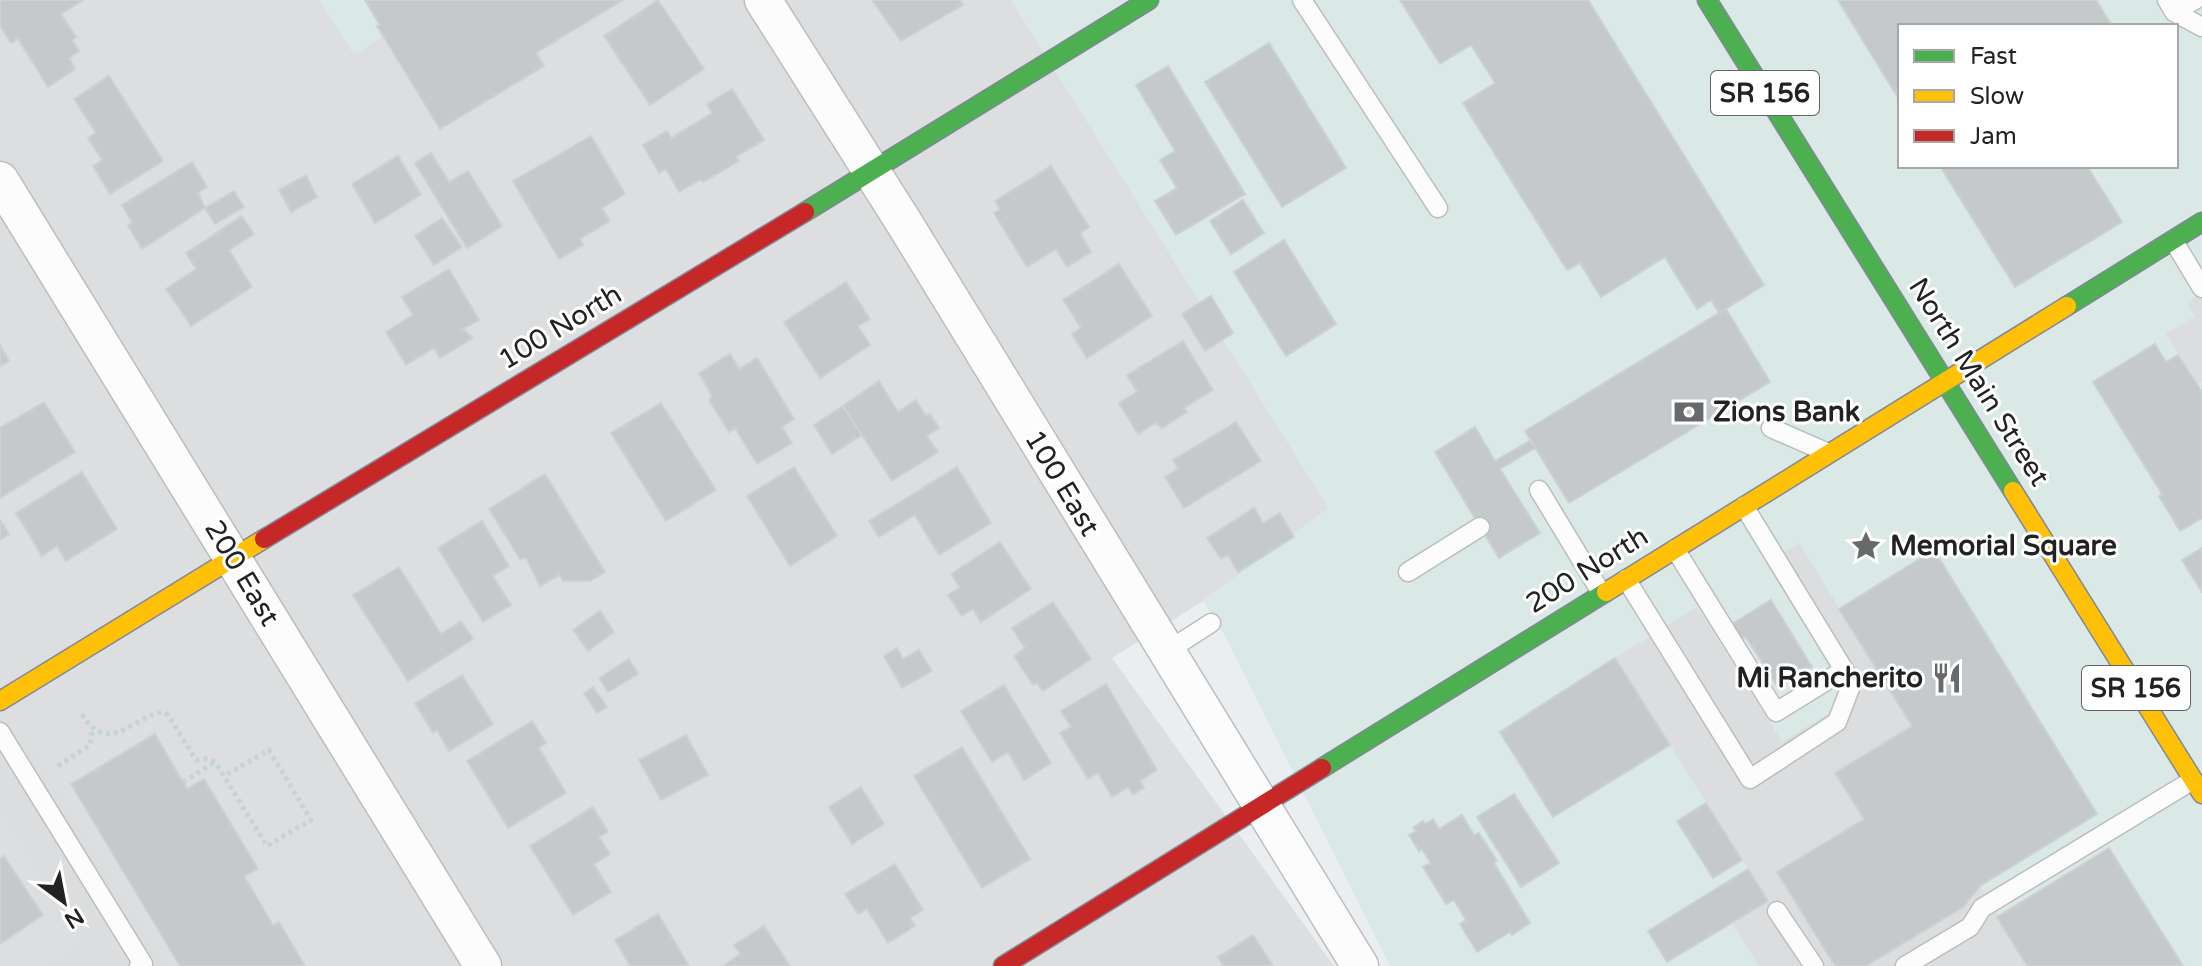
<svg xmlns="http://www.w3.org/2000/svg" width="2202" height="966" font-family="'Varela Round',sans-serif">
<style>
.residential{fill:#dcdedf}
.commercial{fill:#dae8e6;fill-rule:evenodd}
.parking{fill:#dcddde}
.building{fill:#c6c9cb;stroke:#ccd1d3;stroke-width:2}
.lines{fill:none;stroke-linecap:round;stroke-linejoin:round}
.lane-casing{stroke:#bcbebe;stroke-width:21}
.street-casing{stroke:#bcbebe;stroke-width:39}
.fast-casing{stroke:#82879a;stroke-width:21}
.slow-casing{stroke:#82879a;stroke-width:21}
.jam-casing{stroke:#82879a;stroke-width:21}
.path{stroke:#c6d4d2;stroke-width:5;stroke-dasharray:4 4;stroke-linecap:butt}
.lane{stroke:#fcfcfd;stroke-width:18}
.street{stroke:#fcfcfd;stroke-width:36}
.fast{stroke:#4caf50;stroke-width:18}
.slow{stroke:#ffc107;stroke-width:18}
.jam{stroke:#c62828;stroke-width:18}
.labels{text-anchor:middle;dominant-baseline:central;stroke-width:6;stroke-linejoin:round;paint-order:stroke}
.shield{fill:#fff;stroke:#646464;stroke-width:2}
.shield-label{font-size:26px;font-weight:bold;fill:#222}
.street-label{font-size:28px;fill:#222;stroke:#fff}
.poi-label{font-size:28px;font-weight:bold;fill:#222;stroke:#fff;text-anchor:start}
</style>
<rect width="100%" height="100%" fill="#ebeef0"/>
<!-- residential -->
<path class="residential" d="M0 0H319L354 54 443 0H1011L1329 508 1203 601 1112 658 1334 966H0Z"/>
<!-- commercial -->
<path class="commercial" d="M319 0H443L354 54Z
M1011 0H2202V966H1390L1225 636 1203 601 1328 508ZM1900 26H2176V166H1900Z"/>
<!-- parking -->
<path class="parking" d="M2202 294V383L2198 385 2166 334 2195 316 2187 303Z
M1799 543 1912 726 1835 773 1864 819 1778 872 1835 966H1759L1732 923 1768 900 1615 658 1697 607 1782 742 1831 712 1840 684 1766 563Z
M32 749 166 965V966H45L82 943 0 812V769Z
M1980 886 1999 915 1997 917 2027 966H1866L1963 907Z"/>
<!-- building -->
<path class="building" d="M0 0H83L61 14 76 37 72 40 79 51 69 58 75 69 48 87 18 39 11 43 0 26Z
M365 0H623L536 53 544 66 440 129 377 26 380 25Z
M658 0 704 69 650 105 604 36Z
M872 0H960L963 5 901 41Z
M1400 0H1588L1764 285 1719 313 1711 300 1697 309 1665 257 1601 297 1580 263 1567 270 1463 103 1495 83 1471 45 1440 64Z
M1838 0H2096L2112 26H1900V101Z
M1269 43 1346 168 1282 207 1205 82Z
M1168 66 1245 194 1176 235 1155 201 1177 188 1160 160 1175 151 1136 85Z
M109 76 163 161 110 194 93 166 102 160 88 138 96 133 74 99Z
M732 89 764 140 736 157 739 161 703 182 700 180 679 192 666 169 659 173 643 145 667 131 671 138 712 113 707 104Z
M591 136 625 194 602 208 610 221 580 239 583 245 559 259 513 181Z
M431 153 449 182 468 171 502 226 467 248 415 163Z
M398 156 421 195 375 223 352 184Z
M192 162 207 187 198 193 205 208 142 249 128 226 132 222 122 205Z
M1051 166 1089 227 1080 233 1091 252 1067 267 1056 249 1027 267 994 213 1000 209 995 201Z
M1940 166H2087L2122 222 2015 287Z
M306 175 317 197 291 212 279 190Z
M234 191 244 207 215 224 205 208Z
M1243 200 1264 233 1231 254 1210 221Z
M242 216 254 234 229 250 252 287 191 326 166 289 196 269 186 253Z
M442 218 462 247 434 265 415 236Z
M1284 240 1336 324 1286 356 1234 272Z
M1119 264 1152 316 1087 358 1072 334 1081 328 1063 300Z
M449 269 479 320 463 329 473 338 440 358 434 348 406 365 386 332 413 315 402 297Z
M846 282 870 319 858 326 870 345 820 378 784 322Z
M1211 296 1233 333 1205 351 1182 314Z
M1726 309 1770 382 1569 503 1525 431Z
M1183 341 1213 390 1184 408 1187 412 1162 428 1155 423 1138 434 1119 403 1137 392 1127 375Z
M2155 344 2166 362 2178 355 2202 392V518L2180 531 2159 496 2162 494 2093 382Z
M0 345 9 361 0 366Z
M730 354 739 369 757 358 794 419 782 427 792 443 757 464 735 428 729 432 709 400 712 396 699 373Z
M879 381 898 412 916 400 926 416 930 414 939 428 927 436 938 452 892 481 843 406Z
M44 402 75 452 0 498V428Z
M661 403 716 490 666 521 611 433Z
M843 406 862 435 832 454 814 425Z
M1236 422 1261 461 1184 508 1165 477 1178 469 1173 460Z
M1475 427 1495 461 1531 440 1535 448 1500 469 1540 533 1499 558 1435 452Z
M794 467 837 536 790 566 747 496Z
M957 467 991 523 939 555 915 515 879 537 869 521Z
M82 472 117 529 66 561 57 546 42 556 16 513Z
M545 474 605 572 590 581H563L560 575 540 586 526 558 520 559 489 509Z
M1254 508 1263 523 1280 513 1294 537 1238 572 1228 555 1221 559 1207 538Z
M0 520 9 534 0 540Z
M482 521 509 566 493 576 511 605 483 622 438 548Z
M1000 542 1031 589 981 622 973 609 962 616 948 595 960 588 951 574Z
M2202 548V592L2182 560Z
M1934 550 2097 814 1980 886 1963 907 1866 966H1835L1777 872 1864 819 1835 773 1912 726 1839 609Z
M399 567 441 634 461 621 473 639 408 681 353 595Z
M1771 600 1812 667 1778 688 1746 637 1742 639 1732 624Z
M1053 602 1091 659 1043 691 1037 683 1033 685 1014 656 1025 648 1012 628Z
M600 611 614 632 588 651 573 630Z
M897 648 903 659 919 650 932 671 902 688 884 656Z
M1615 658 1670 745 1553 817 1500 732Z
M629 659 638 674 608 692 599 678Z
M462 675 493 724 449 751 437 730 433 733 415 703Z
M1106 684 1157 770 1140 781 1144 788 1133 794 1128 787 1112 797 1098 773 1088 779 1060 733 1071 727 1061 711Z
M1004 685 1051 763 1024 780 1008 752 992 762 961 711Z
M593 687 607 707 597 713 584 694Z
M532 721 546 743 539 748 566 793 508 828 467 761Z
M155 734 187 789 204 779 258 869 244 876 273 925 279 922 305 966H180L71 784Z
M686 735 708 775 661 800 639 760Z
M962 747 1030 859 982 888 914 776Z
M861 787 884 824 852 844 829 807Z
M1514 794 1559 863 1521 887 1477 817Z
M1706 803 1742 860 1713 878 1677 821Z
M593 807 608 832 599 837 610 854 594 864 611 892 573 915 530 846Z
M1462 815 1474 835 1479 833 1497 861 1494 863 1530 923 1512 935 1510 932 1477 952 1460 924 1466 920 1454 900 1446 904 1423 867 1431 863 1422 849 1419 851 1409 835 1416 831 1413 828 1423 821 1425 824 1433 819 1439 829Z
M2109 848 2183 966H2027L1997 917Z
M4 856 43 915 0 944V859Z
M895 864 923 910 910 918 915 926 888 943 867 909 858 914 845 894Z
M1748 869 1768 901 1667 962 1648 931Z
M658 914 689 966H630L615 940Z
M764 926 790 966H723L740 954 734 945Z
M1253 935 1273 966H1221L1223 965 1218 957Z"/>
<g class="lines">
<!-- lane casing -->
<g class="lane-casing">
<path id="lane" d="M1302 0 1438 208
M2167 0 2174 12 2202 27
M2174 12 2195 0
M2173 240 2202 288
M1771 428 1826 452
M1539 490 1602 594
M1675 549 1776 712 1844 670
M1408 572 1480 527
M1626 579 1750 779 1837 722 1852 683 1744 506
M1166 652 1211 623
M0 732 143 964 139 966
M1777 911 1814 966
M1905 966 1970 927 1982 908 2193 780"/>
</g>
<!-- street casing -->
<g class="street-casing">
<path id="street" d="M763 0 903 221 1360 966
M0 180 483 966"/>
</g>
<!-- fast casing -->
<g class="fast-casing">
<path id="fast" d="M1707 0 2013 491
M805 212 1149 0
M2067 306 2202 222
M1322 768 1606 592"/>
</g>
<!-- slow casing -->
<g class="slow-casing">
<path id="slow" d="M2013 491 2202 794
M1606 592 2067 306
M0 701 264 539"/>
</g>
<!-- jam casing -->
<g class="jam-casing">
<path id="jam" d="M264 539 805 212
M1003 966 1322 768"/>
</g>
<!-- path -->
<path class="path" d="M82 714C107 756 130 719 162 712L168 715 196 760 206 759 215 762 267 846 311 820 269 750 224 776
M58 766 90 745 92 735 90 728
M183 782 215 762"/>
<!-- lane -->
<use href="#lane" class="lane"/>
<!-- street -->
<use href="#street" class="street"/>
<!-- fast -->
<use href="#fast" class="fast"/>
<!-- slow -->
<use href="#slow" class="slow"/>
<!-- jam -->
<use href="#jam" class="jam"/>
</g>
<!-- icons -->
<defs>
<g id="bank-bare" transform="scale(2.4)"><path d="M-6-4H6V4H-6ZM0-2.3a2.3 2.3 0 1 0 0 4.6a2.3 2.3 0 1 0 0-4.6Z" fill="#68696a" stroke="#fff" stroke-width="2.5" paint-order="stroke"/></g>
<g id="sight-bare" transform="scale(2.4)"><path d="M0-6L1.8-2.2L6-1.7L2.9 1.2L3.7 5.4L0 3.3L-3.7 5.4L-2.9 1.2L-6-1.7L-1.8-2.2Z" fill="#68696a" stroke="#fff" stroke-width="2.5" paint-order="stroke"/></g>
<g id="restaurant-bare" transform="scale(2.4)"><path d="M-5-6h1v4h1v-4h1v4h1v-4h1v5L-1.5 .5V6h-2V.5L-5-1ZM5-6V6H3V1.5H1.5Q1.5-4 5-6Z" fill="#68696a" stroke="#fff" stroke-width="2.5" paint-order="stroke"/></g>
</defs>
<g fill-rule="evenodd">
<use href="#bank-bare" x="1689" y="412"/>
<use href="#sight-bare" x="1866" y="546"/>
<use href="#restaurant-bare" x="1947" y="678"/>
</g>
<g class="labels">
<!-- shield labels -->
<g class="shield">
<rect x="1711" y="71" width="108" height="44" rx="6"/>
<rect x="2082" y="666" width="108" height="44" rx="6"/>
</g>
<g class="shield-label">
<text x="1765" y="93">SR 156</text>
<text x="2136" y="688">SR 156</text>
</g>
<!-- street labels -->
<g class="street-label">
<text transform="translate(560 327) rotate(-31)">100 North</text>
<text transform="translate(1979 382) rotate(58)">North Main Street</text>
<text transform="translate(1062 483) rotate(59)">100 East</text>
<text transform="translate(1587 570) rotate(-32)">200 North</text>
<text transform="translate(242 573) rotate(59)">200 East</text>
</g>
<!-- poi labels -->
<g class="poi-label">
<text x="1713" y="412">Zions Bank</text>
<text x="1890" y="546">Memorial Square</text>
<text x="1923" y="678" text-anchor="end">Mi Rancherito</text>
</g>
</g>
<!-- legend -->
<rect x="1898" y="24" width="280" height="144" fill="#ffffff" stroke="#a7a7a7" stroke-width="2"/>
<rect x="1914" y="50" width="40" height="12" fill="#4caf50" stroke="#a7a7a7" stroke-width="2"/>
<text x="1970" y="64" font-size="24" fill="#222222">Fast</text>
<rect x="1914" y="90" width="40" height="12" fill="#ffc107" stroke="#a7a7a7" stroke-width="2"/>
<text x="1970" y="104" font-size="24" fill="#222222">Slow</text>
<rect x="1914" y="130" width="40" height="12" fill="#c62828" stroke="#a7a7a7" stroke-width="2"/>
<text x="1970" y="144" font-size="24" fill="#222222">Jam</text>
<!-- north arrow -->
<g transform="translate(64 902) rotate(148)" stroke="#ffffff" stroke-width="6" paint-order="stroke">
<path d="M0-6L14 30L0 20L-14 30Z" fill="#222222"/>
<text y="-12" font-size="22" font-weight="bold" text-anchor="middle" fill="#222222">N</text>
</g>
</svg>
